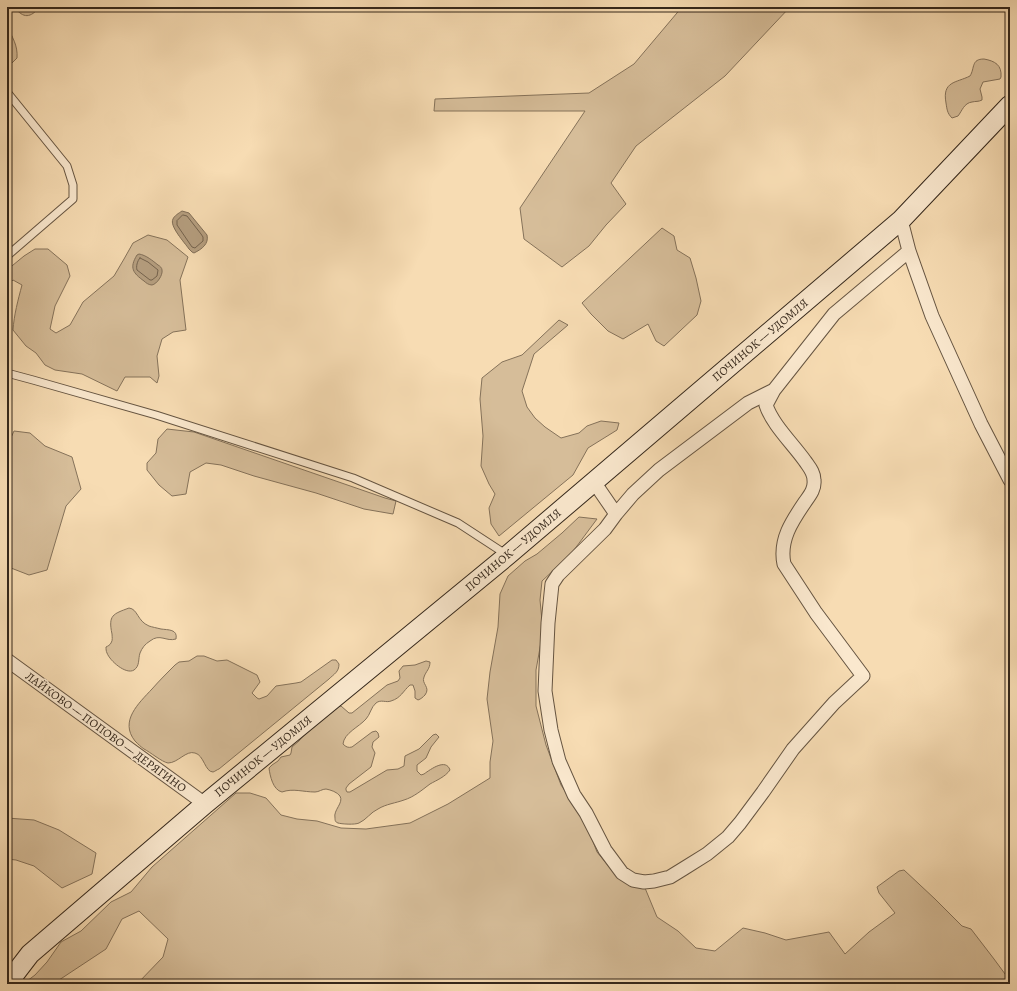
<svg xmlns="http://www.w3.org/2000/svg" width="1017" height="991" font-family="Alegreya,serif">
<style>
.green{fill:#d6bd99;stroke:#85725a}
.water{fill:#b59e7f;stroke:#816e57}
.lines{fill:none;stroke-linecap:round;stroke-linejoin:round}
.shore{stroke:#74624d;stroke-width:1}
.lane-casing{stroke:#655441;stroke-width:9}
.street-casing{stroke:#655441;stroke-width:15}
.secondary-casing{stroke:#34271b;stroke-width:21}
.lane{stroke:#fae8ce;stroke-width:7}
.street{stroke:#fae8ce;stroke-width:13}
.secondary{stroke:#fae8ce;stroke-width:19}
.labels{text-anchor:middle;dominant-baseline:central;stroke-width:3;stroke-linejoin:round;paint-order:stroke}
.street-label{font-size:12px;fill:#34271b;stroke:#fae8ce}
</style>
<rect width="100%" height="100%" fill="#f7dcb3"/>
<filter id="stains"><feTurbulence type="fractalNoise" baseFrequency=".005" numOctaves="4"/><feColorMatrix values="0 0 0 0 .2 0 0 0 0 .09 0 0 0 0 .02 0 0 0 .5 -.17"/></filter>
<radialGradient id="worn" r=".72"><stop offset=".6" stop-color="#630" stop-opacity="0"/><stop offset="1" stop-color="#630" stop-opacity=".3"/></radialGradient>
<!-- green -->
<path class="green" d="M14 7H40C30 18 24 19 14 7Z
M682 7H790L725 76 636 146 611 183 626 204 606 225 589 246 562 267 524 239 520 208 585 111H434L435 99 589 93 634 64Z
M7 26C12 37 18 45 17 58L10 65H7Z
M984 59C995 61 1002 65 1001 77L1000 79 983 82 980 89 982 97V100C978 102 976 101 972 102 964 103 962 111 958 116L952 118C947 113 947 109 946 103 942 81 956 83 970 76 975 68 971 59 984 59Z
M662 228 674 236 677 250 690 258 696 278 701 301 697 315 664 346 656 341 648 324 623 339 608 331 591 314 582 303Z
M148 235 167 240 188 257 180 280 186 330 173 332 162 339 157 356 159 376 157 383 150 377H125L117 391 82 374 55 370 45 365 36 353 26 346 13 330C14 315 18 300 22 285L13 280 7 286V270L24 256 35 249H48L67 265 70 276 55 306 50 329 56 333 70 325 83 302 114 276 124 259 133 243Z
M559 320 568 325 534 354 522 391 527 407 535 418 545 427 561 438 579 433 587 426 601 421 619 423 617 430 588 448 573 475 499 536 491 524 489 508 495 494 489 484 481 466 483 436 480 399 482 378 502 362 522 355Z
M167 429 194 432 385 498 396 501 393 514 364 509 316 493 254 476 221 465 206 463 190 472 186 494 172 496 159 485 147 470V463L156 453 158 439Z
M14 431 30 433 45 446 72 457 81 489 66 506 47 570 29 575 11 568 7 564V450H10L9 442Z
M579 517 597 519 571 554 542 581 540 600 543 631 536 670V706L546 745 561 785 586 823 597 852 619 879 645 888 657 917 678 931 696 948 715 951 743 928 765 933 786 940 829 932 845 954 869 932 895 913 879 893 877 887 899 871 904 870 935 899 962 926 971 929 994 959 1008 978H1010V984H137L163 957 168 939 139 911 122 919 106 949 53 984H23L35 975 47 962 61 942 81 931 111 902 131 892 152 867 236 793H250L266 798 281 815 297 819 317 821 341 828 366 829 410 823 448 804 490 778V762L493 741 487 699 490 672 498 627 500 594 508 576 525 561 537 554 562 533Z
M129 608C138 609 137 621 149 626 152 627 157 628 161 629 168 630 178 629 176 639 166 642 160 633 150 641 145 644 142 648 140 653 138 659 140 666 134 670 126 675 110 661 107 653 106 651 106 649 106 647 108 646 110 645 111 643 113 640 112 637 112 634 108 615 113 614 129 608Z
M197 656H204L217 661 227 660 257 675 260 682 252 693 257 698 259 699 267 696 276 686 296 683 301 682 332 660H336L339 664C339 672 334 674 329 679L219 769C218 769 214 772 213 772 205 772 204 755 195 753 186 750 178 763 168 763 162 762 150 752 144 749 141 747 138 744 135 741 119 721 139 703 152 689 159 681 167 673 175 665L179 662 189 661Z
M426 661 430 662C430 669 426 671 424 677 421 684 431 687 425 695 423 697 421 699 418 700L415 698V691L413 685H410C403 691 401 698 391 701 386 703 381 699 376 703 371 707 370 715 366 719 359 727 344 733 343 744 346 747 348 748 352 747L372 732 376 731 378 733 379 737 373 742 372 747 375 753 371 767 349 784 346 788V790L347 792H350L387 770 398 769 404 766 405 756 419 749 433 735 436 734 439 737 431 747 426 758 417 765V771L421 775 424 774C431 769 446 758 450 770 445 777 437 780 430 784 422 790 414 797 404 800 396 803 386 804 378 809 371 812 366 820 359 823 355 825 341 824 338 823 335 822 335 820 335 818 333 810 344 803 340 796 337 792 331 790 326 789 322 789 319 792 315 792 303 792 293 788 282 792 273 790 270 776 269 768L272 765 278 761 281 757 290 755 291 753 292 747 299 741 304 735 336 707 341 706 349 713H352L387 685 398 681 400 678 399 671 403 666 415 665Z
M7 818 34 820 59 830 96 853 92 874 62 888 34 866 16 860 7 859Z"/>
<!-- water -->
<path class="water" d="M182 211 189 213 207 235C209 244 202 249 194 253L192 252 189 249C185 243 169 226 173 219 174 216 179 213 182 211Z
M139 254C146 255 153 261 158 265 160 266 162 268 162 270 163 275 157 284 152 285 149 285 146 283 144 281 133 273 129 268 137 255Z"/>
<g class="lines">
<!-- shore -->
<path class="shore" d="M183 215 187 216 201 234 203 237V241L195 248 192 247 177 225V221Z
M140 258 148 262 158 270 157 276 152 280H150L137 270C136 267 137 261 140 258Z"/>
<!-- lane casing -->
<g class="lane-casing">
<path id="lane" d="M7 92 67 166 73 185V199L7 256
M7 373 33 380 156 415 353 478 458 523 507 555"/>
</g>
<!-- street casing -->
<g class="street-casing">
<path id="street" d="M901 220 909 251
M594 482 616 514 633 494 659 470 748 403 774 390 834 314 909 251 932 316 981 424 1010 480
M616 514 605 529 558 575 552 584 548 623 545 691 551 730 559 761 574 795 586 813 605 850 622 873 633 880 644 882 654 881 670 877 683 869 707 854 728 837 740 823 763 792 793 749 834 703 863 676 816 613 784 564C779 540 792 521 805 502 810 495 815 489 814 480 814 472 809 467 805 461 793 444 772 424 766 405L774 390
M7 660 205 804"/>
</g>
<!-- secondary casing -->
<g class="secondary-casing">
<path id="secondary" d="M7 984 30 954 205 804 508 555 901 220 1010 105"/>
</g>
<!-- lane -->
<use href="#lane" class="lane"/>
<!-- street -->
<use href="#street" class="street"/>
<!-- secondary -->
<use href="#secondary" class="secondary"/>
</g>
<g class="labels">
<!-- street labels -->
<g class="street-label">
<text transform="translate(760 340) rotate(-40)">ПОЧИНОК — УДОМЛЯ</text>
<text transform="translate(513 550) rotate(-40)">ПОЧИНОК — УДОМЛЯ</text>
<text transform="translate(106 732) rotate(36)">ЛАЙКОВО — ПОПОВО — ДЕРЯГИНО</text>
<text transform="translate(263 756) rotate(-39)">ПОЧИНОК — УДОМЛЯ</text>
</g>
</g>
<!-- margin -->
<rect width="1017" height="991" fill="none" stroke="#f7dcb3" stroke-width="24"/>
<rect x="8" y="8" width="1001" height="975" fill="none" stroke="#34271b" stroke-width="2"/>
<rect x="12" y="12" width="993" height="967" fill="none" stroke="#34271b"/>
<rect width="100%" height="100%" filter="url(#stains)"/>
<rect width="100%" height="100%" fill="url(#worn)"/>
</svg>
